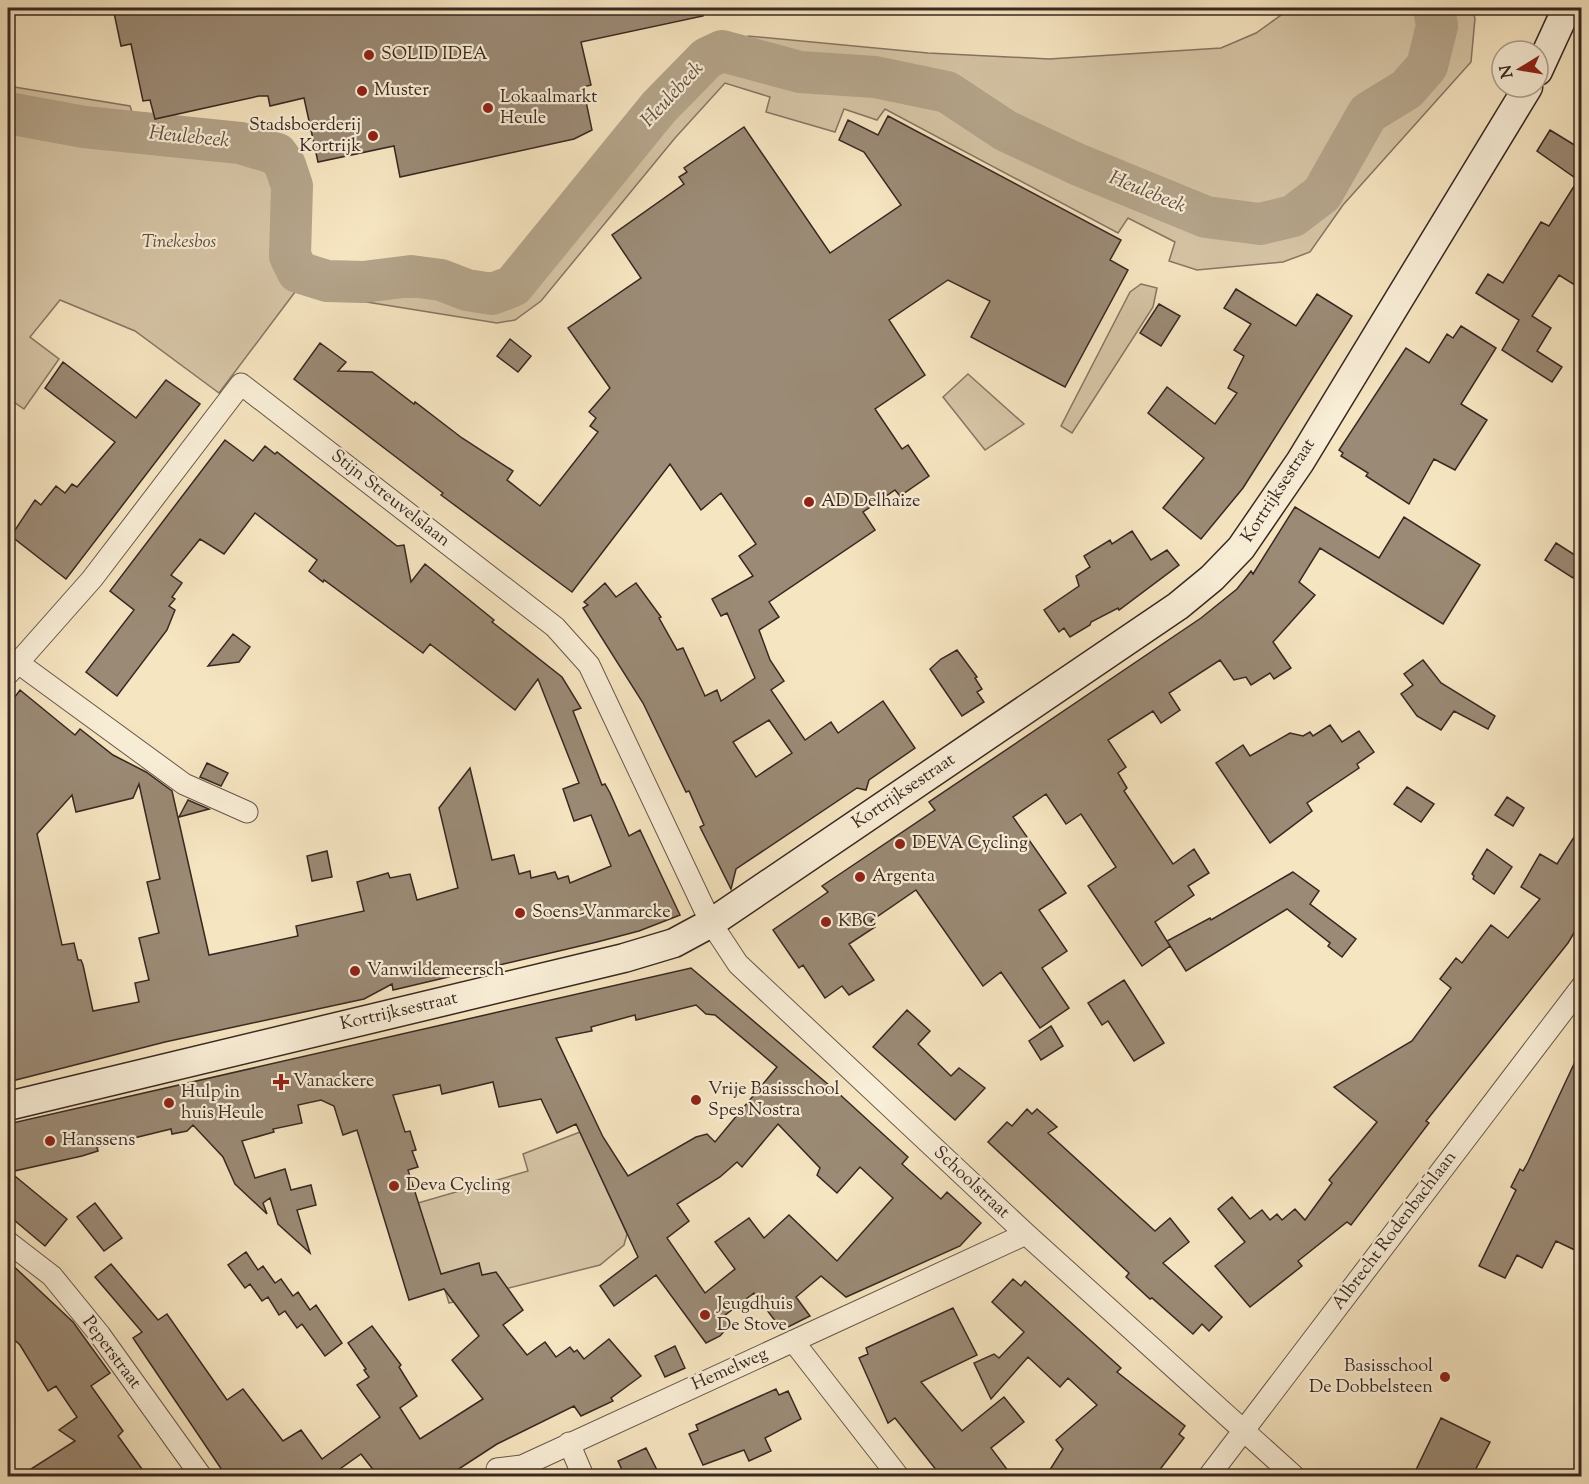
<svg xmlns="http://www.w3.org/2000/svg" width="1589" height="1484" font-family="'Sorts Mill Goudy',serif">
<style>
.green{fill:#d6c5a6;stroke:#877664;stroke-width:1.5}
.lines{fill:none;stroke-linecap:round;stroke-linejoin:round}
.river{stroke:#b5a58b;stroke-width:42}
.building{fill:#9b8a75;stroke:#382822;stroke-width:1.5;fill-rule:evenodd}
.street-casing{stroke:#68574a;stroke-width:23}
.secondary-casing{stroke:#382822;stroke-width:31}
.street{stroke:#f9eed7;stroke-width:21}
.secondary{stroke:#f9eed7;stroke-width:28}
.poi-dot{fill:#8f2418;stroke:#f9eed7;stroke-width:2}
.labels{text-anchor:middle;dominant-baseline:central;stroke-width:4.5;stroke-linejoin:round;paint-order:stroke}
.poi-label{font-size:18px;fill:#382822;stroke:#f9eed7;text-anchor:start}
.park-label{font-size:18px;font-style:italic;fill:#604f43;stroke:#f9eed7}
.street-label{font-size:18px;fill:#382822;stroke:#f9eed7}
.water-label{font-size:20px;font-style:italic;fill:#5e4e42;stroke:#f9eed7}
</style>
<rect width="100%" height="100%" fill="#f6e5c1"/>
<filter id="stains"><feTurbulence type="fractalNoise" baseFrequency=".00333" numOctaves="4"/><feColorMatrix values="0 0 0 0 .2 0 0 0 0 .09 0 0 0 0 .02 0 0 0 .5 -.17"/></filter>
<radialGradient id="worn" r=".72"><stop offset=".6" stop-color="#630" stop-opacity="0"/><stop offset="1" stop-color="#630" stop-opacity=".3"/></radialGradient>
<!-- green -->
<path class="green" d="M1291 8H1429V40L1420 63 1408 77 1366 108 1332 168 1308 201 1288 211 1269 215 1227 216 1161 194 1072 153 925 74 814 66 744 50 748 36 928 53 1049 59 1221 48 1256 33Z
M1441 8H1471L1475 18 1471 62 1343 205 1310 252 1283 262 1197 270 1169 261 1175 242 1128 218 1118 233 885 109 877 120 844 109 835 132 766 112 770 97 725 83 675 138 541 301 515 320 497 323 348 299 342 289 343 271C364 263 399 255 422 259 450 263 475 283 503 272L589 178 681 58 705 79 721 60H736L811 80 907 91 1009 145 1172 214 1223 227 1284 229 1301 222 1324 203 1367 126 1420 89 1436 56Z
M8 86 130 106 135 121 8 101Z
M8 122 233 151C254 156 268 159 280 178L279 269 284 277 301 284 219 393 135 331 60 300 30 337 59 359 24 409 8 398Z
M1141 284 1157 288 1153 307 1072 433 1061 426 1130 292Z
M968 374 1024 424 985 450 943 397Z
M580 1132 627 1234 624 1245 600 1265 449 1303 418 1203 528 1171 523 1154Z"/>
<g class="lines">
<!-- river -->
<path class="river" d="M8 113 84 127 240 143 277 154 285 165 292 186 290 256 298 272 327 281 363 282 411 276 441 280 467 290 492 294 513 286 659 107 707 58 722 51 800 72 875 77 947 92 1006 131 1079 165 1206 217 1260 224 1293 216 1322 194 1368 113 1407 89 1427 66 1437 26 1434 8"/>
</g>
<!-- building -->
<path class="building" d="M113 8H702L703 16 581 42 591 85 583 87 592 130 574 139 400 177 394 146 318 162 304 98 270 106 268 96H259L155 119 150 100 143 101 131 44 121 46Z
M888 116 1121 240 1110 260 1128 270 1065 387 971 337 990 301 948 280 889 320 925 375 875 409 902 449 908 445 929 476 900 496 895 490 863 512 875 530 769 602 779 617 759 630 770 660 784 681 771 690 805 740 831 722 838 733 883 701 915 748 869 780 866 790 857 788 736 869 731 889 700 827 704 825 689 791 686 792 643 703 583 608 588 605 584 602 605 583 616 597 636 583 661 617 659 618 677 650 683 648 705 696 717 690 721 701 755 678 727 613 721 616 712 599 753 576 739 556 756 544 721 493 701 510 670 464 572 592 441 495 443 493 294 379 320 343 346 362 338 371 372 372 414 404 415 402 462 438 513 471 507 480 540 506 598 432 590 426 596 418 589 412 610 388 568 328 641 278 612 235 684 184 679 177 687 172 684 168 744 127 830 253 901 205 864 152 839 140 848 120 878 135ZM769 720 792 753 756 777 733 742Z
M1550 130 1581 149V289L1559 275 1532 316 1551 328 1537 351 1562 367 1552 382 1502 350 1519 320 1476 293 1488 274 1503 283 1541 222 1549 226 1578 180 1537 151Z
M1236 289 1296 326 1317 294 1352 316 1243 488 1201 539 1163 508 1204 458 1148 413 1167 387 1215 424 1237 393 1228 388 1244 356 1234 350 1251 324 1224 308Z
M1159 304 1180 316 1161 346 1140 333Z
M1461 326 1496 348 1461 404 1487 420 1455 470 1434 459 1409 504 1366 476 1368 473 1341 456 1343 453 1339 450 1406 348 1429 363 1447 334 1453 338Z
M510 339 531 356 518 372 497 356Z
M63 362 136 418 166 380 200 404 66 579 11 536 35 500 41 505 56 486 65 493 72 484 77 487 115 442 45 388Z
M225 440 253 461 265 446 275 454 277 452 397 546 404 545 411 582 425 564 494 620 492 622 562 677 581 708 573 711 602 785 605 784 610 793 629 836 640 830 680 915 639 931 597 942 393 990 392 984 364 999 165 1042 8 1082V706L20 690 75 735 80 729 113 755 146 772 172 791 209 955 298 936 296 926 364 911 357 882 388 873 390 878 410 874 417 900 458 888 439 808 470 768 492 860 514 855 519 874 530 871 531 878 555 872 558 879 568 876 570 883 611 866 591 815 574 821 563 789 579 783 538 679 515 710 430 644 423 653 324 580 323 582 309 571 317 560 255 513 224 554 200 539 171 575 182 583 172 597 175 599 169 606 175 610 167 630 117 696 86 672 134 610 110 591ZM139 784 160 879 147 882 159 933 139 938 149 980 135 983 139 1002 93 1011 83 965 81 960H78L74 943 62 945 37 834 72 795 76 812 133 798Z
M1295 507 1379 558 1404 517 1480 565 1443 624 1320 548 1299 582 1315 595 1273 642 1291 668 1274 679 1270 673 1251 685 1246 677 1234 680 1220 660 1169 693 1180 710 1161 723 1153 711 1108 740 1126 767 1118 773 1127 788 1124 791 1173 864 1194 849 1209 873 1188 886 1194 895 1155 922 1170 946 1142 966 1088 886 1116 867 1081 814 1066 824 1046 794 1013 817 1066 893 1039 910 1067 951 1042 968 1069 1008 1040 1028 1001 972 983 986 916 890 871 921 875 927 849 944 874 980 849 995 842 986 825 998 803 965 799 968 773 930 828 892 822 886 935 810 929 802 1201 618 1237 589 1251 571 1253 574Z
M1132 531 1151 560 1167 550 1179 565 1119 610 1118 608 1091 622 1090 625 1070 637 1064 628 1059 632 1044 610 1079 586 1076 576 1090 567 1084 556 1110 540 1112 544Z
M1556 543 1581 559V566L1573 578 1545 560Z
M233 634 250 647 239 662 208 666Z
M957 650 977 677 975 678 982 689 977 692 984 702 962 716 930 669 941 659Z
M1423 660 1441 683 1495 716 1488 729 1454 711 1441 730 1417 716 1401 694 1413 685 1404 674Z
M1330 725 1342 742 1359 731 1374 752 1357 764 1359 768 1307 803 1312 811 1270 843 1216 763 1243 745 1250 756 1290 733 1303 736 1310 732 1313 736Z
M207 763 228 773 221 786 200 777Z
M1407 787 1434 804 1421 822 1394 804Z
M1507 797 1524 808 1513 826 1495 815Z
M188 800 209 809 179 817Z
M1581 826V921L1568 943 1426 1121 1429 1123 1351 1225 1347 1222 1298 1261 1302 1266 1250 1307 1215 1266 1245 1242 1218 1209 1232 1197 1250 1219 1262 1210 1270 1220 1277 1214 1282 1220 1295 1209 1305 1220 1332 1183 1329 1180 1377 1122 1334 1087 1412 1041 1451 988 1440 979 1456 958 1462 963 1491 925 1508 938 1540 899 1521 887 1540 854 1557 864Z
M1487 849 1512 867 1494 894 1473 879 1474 876 1472 874Z
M327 851 332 877 312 881 307 856Z
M1293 872 1319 891 1310 904 1356 939 1342 957 1328 946 1330 943 1287 909 1186 971 1167 941 1210 918 1211 920Z
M691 968 836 1091 908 1157 902 1164 941 1199 947 1192 981 1223 960 1246 846 1297 821 1276 796 1297 810 1316 782 1330 754 1293 724 1316 730 1325 720 1336 706 1343 656 1275 614 1306 600 1286 638 1257 576 1124 557 1133 541 1099 499 1107 493 1082 442 1094 440 1085 393 1095 405 1132 410 1131 416 1150 412 1151 418 1167 408 1170 441 1274 479 1263 482 1275 496 1272 523 1310 503 1325 527 1355 545 1342 556 1357 570 1347 574 1352 577 1350 584 1359 609 1339 641 1376 611 1398 613 1401 581 1416 574 1406 497 1444 448 1476H378L361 1454 333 1474 336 1476H226L133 1338 142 1332 95 1277 111 1264 158 1320 167 1314 227 1400 243 1389 283 1441 301 1430 322 1459 380 1417 357 1385 369 1377 364 1370 366 1369 348 1343 372 1326 401 1365 399 1367 417 1396 400 1408 420 1439 483 1399 452 1360 479 1336 444 1289 409 1300 357 1130 343 1135 334 1106 321 1100 298 1105 302 1123 273 1129 274 1132 242 1141 255 1178 285 1169 291 1190 311 1185 316 1205 297 1210 310 1253 278 1224 270 1198 263 1203 267 1214 235 1184 223 1157 193 1125 187 1131 172 1134 171 1129 97 1147 98 1151 82 1156 10 1172 67 1219 45 1246 8 1215V1124ZM696 1005 706 1014 715 1015 777 1067 715 1142 707 1134 696 1137 628 1176 603 1137 556 1038 592 1031 591 1027 635 1015 636 1020ZM778 1124 820 1168 817 1175 837 1193 860 1167 893 1198 837 1261 789 1215 764 1238 749 1218 715 1242 735 1269 705 1293 667 1238 689 1221 677 1204 720 1177 737 1162 742 1167Z
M1124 980 1164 1043 1134 1061 1108 1021 1102 1025 1088 1003Z
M907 1010 930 1031 918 1044 951 1076 959 1068 985 1088 955 1120 873 1047Z
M1051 1026 1063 1046 1041 1060 1029 1041Z
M1581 1049V1253L1556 1241 1542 1268 1517 1255 1505 1278 1479 1266 1516 1190 1511 1187 1520 1169 1523 1171 1528 1162Z
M1027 1109 1032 1114 1037 1109 1057 1127 1048 1133 1155 1231 1170 1218 1189 1242 1163 1263 1222 1317 1209 1331 1202 1324 1193 1334 1152 1298 1150 1299 1126 1277 1129 1273 988 1142 1007 1122 1012 1126Z
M95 1203 122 1238 104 1251 77 1217Z
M246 1252 258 1270 263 1266 275 1283 281 1279 293 1296 298 1292 310 1310 316 1305 342 1343 325 1356 302 1324 297 1328 285 1311 279 1315 268 1297 262 1301 250 1284 245 1288 228 1265Z
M8 1261 73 1322 110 1373 91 1386 123 1431 118 1436 147 1476H20L75 1441 59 1430 77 1417 56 1386 48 1391 20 1345 8 1334Z
M1013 1279 1021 1286 1025 1281 1121 1368 1117 1372 1185 1426 1179 1434 1184 1438 1155 1476H1046L1063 1449 1056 1440 1097 1405 1068 1378 1060 1387 1028 1357 991 1399 974 1363 994 1354 999 1358 1024 1332 992 1302Z
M953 1308 977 1355 921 1382 962 1431 1004 1397 1024 1422 991 1448 1012 1476H941L895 1418 888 1423 859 1358 868 1354 866 1348Z
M675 1346 685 1368 665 1377 655 1356Z
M776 1389 779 1395 788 1391 801 1419 765 1438 771 1451 749 1461 744 1450 703 1465 689 1434 698 1430 696 1425Z
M1441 1418 1490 1442 1472 1476H1413Z
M646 1448 660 1476H625L618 1461Z"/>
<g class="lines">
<!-- street casing -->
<g class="street-casing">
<path id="street" d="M17 662 184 784 247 812
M8 674 92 579 241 384 555 627 589 665 711 923 738 964 1026 1234 1294 1476
M8 1242 52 1276 100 1335 201 1476
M793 1341 898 1476
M569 1443 583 1476
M497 1469 522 1466 1026 1234
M1209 1476 1582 986"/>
</g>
<!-- secondary casing -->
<g class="secondary-casing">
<path id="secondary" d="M1538 71 1567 8
M8 1106 624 958 674 943 711 923 1178 606 1212 578 1241 548 1300 462 1528 87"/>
</g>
<!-- street -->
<use href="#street" class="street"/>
<!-- secondary -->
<use href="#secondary" class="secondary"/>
</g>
<!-- markers -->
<g class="poi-dot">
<circle cx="369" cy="55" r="6"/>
<circle cx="362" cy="91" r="6"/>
<circle cx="488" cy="108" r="6"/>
<circle cx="373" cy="136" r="6"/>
<circle cx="809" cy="502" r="6"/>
<circle cx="900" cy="844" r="6"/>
<circle cx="860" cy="877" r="6"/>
<circle cx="520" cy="913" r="6"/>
<circle cx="826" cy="922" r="6"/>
<circle cx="355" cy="971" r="6"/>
<path d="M278 1073h6v6h6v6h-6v6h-6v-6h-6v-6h6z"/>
<circle cx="696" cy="1100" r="6"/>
<circle cx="169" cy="1103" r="6"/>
<circle cx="50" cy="1141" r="6"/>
<circle cx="394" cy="1186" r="6"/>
<circle cx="705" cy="1315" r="6"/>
<circle cx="1445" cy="1377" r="6"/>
</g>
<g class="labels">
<!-- poi labels -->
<g class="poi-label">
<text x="381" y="55">SOLID IDEA</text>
<text x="374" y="91">Muster</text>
<text x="500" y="98">Lokaalmarkt<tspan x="500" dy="21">Heule</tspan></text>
<text x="361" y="126" text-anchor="end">Stadsboerderij<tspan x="361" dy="21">Kortrijk</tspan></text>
<text x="821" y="502">AD Delhaize</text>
<text x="912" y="844">DEVA Cycling</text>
<text x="872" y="877">Argenta</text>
<text x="532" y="913">Soens-Vanmarcke</text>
<text x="838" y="922">KBC</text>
<text x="367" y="971">Vanwildemeersch</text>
<text x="293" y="1082">Vanackere</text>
<text x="708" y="1090">Vrije Basisschool<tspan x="708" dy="21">Spes Nostra</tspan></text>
<text x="181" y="1093">Hulp in<tspan x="181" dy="21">huis Heule</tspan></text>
<text x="62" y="1141">Hanssens</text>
<text x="406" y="1186">Deva Cycling</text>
<text x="717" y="1305">Jeugdhuis<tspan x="717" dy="21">De Stove</tspan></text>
<text x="1433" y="1367" text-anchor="end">Basisschool<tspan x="1433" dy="21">De Dobbelsteen</tspan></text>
</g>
<!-- park labels -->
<g class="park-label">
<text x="179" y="243">Tinekesbos</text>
</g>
<!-- street labels -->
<g class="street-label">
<text transform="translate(1279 491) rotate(-57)">Kortrijksestraat</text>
<text transform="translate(390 499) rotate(38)">Stijn Streuvelslaan</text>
<text transform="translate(904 792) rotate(-34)">Kortrijksestraat</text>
<text transform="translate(399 1012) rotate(-13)">Kortrijksestraat</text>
<text transform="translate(971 1183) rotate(43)">Schoolstraat</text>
<text transform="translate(1395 1231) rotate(-53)">Albrecht Rodenbachlaan</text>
<text transform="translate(111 1353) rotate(53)">Peperstraat</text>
<text transform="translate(730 1370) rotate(-24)">Hemelweg</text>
</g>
<!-- water labels -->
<g class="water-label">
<text transform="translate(673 95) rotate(-47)">Heulebeek</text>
<text transform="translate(189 138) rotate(6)">Heulebeek</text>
<text transform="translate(1147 193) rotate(22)">Heulebeek</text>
</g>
</g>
<!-- margin -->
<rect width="1589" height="1484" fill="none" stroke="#f6e5c1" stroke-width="30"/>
<rect x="9" y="9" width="1571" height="1466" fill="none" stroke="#382822" stroke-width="3"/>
<rect x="15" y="15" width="1559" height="1454" fill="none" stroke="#382822" stroke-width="1.5"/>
<!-- north arrow -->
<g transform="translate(1520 69) rotate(259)"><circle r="28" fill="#f9eed7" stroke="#ac9f8f" stroke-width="1.5"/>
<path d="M0-4.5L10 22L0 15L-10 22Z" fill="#8f2418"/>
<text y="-9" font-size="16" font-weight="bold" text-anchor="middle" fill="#382822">N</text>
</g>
<rect width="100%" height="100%" filter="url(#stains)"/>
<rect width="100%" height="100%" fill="url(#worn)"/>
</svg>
